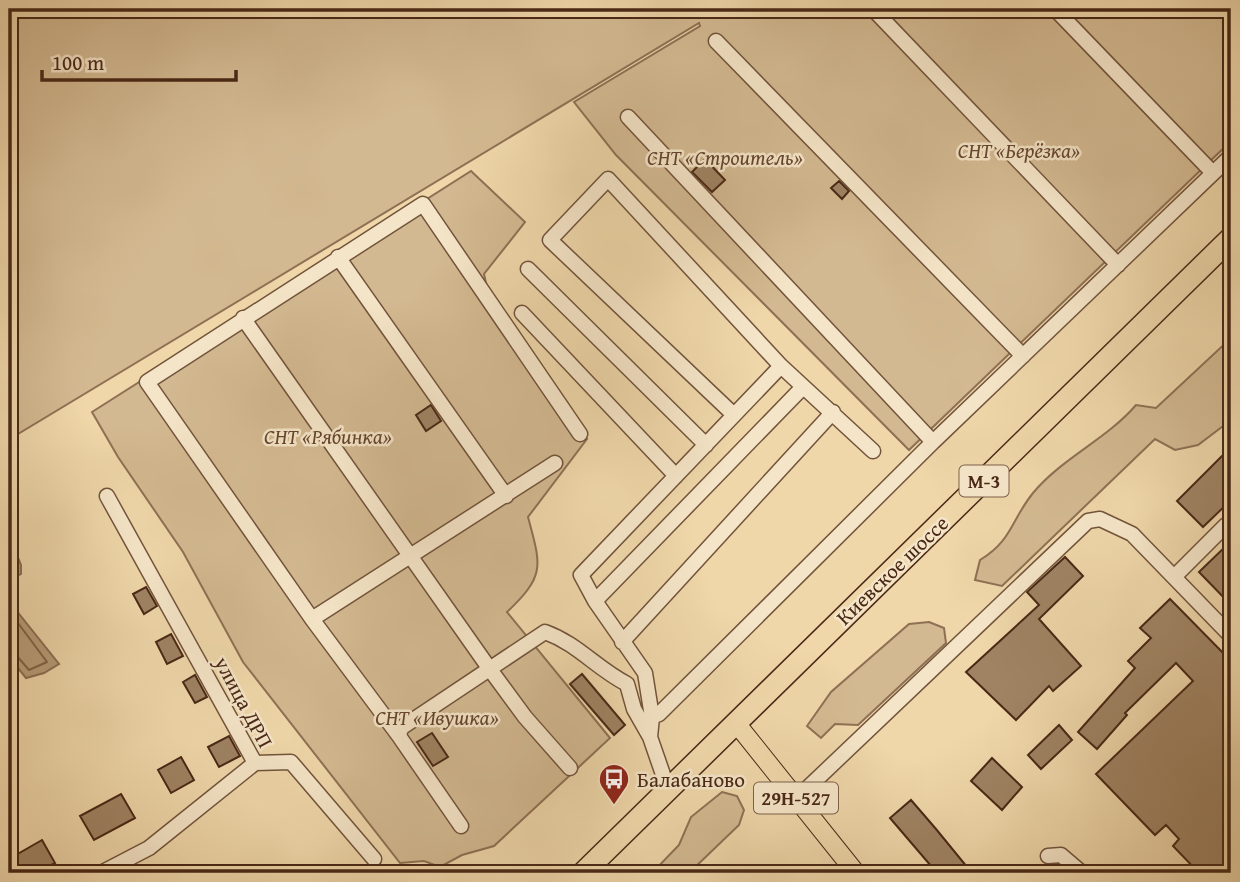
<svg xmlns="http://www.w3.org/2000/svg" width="1240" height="882" font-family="'Gentium Book Plus',serif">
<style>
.green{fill:#d3b991;stroke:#8e7054;stroke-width:2}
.water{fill:#b79c78;stroke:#8b6e51;stroke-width:2}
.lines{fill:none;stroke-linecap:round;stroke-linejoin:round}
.shore{stroke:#806247;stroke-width:2}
.building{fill:#9f8363;stroke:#492816;stroke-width:2}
.minor-casing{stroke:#72543b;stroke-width:17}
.major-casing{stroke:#492816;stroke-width:20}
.highway-casing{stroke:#492816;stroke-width:24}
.minor{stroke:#f5e5c8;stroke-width:14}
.major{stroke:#efd7aa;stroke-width:18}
.highway{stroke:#efd7aa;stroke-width:21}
.labels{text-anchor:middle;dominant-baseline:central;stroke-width:5;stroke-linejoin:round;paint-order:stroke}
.shield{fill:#f5e5c8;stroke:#7d614b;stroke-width:2}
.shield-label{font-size:19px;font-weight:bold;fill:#492816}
.park-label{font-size:21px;font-style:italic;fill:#65452f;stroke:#f5e5c8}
.street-label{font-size:21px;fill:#492816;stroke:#f5e5c8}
.poi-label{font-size:21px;fill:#492816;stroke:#f5e5c8;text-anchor:start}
</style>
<rect width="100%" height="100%" fill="#efd7aa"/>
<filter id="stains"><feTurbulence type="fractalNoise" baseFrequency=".00286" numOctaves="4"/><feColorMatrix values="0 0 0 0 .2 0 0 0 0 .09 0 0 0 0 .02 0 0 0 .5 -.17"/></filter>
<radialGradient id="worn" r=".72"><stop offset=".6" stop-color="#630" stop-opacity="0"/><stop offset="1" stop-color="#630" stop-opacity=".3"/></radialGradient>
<!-- green -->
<path class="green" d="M9 9H1231V141L909 450 616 155 574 102 700 26 699 23 18 434 9 399Z
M471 171 525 222 484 274 487 287 587 439 528 517C541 566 546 575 507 612L610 738 494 846 462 855 440 867 424 861 400 863 243 662 183 552 118 457 92 412Z
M1231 338V420L1198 445 1175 450 1155 439 1002 586 975 580 980 560C1012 541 1011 520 1033 493 1062 458 1107 439 1136 405L1156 408Z
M929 622 944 628 946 643 858 725 835 724 821 738 807 726 831 692 909 624Z
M722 792 737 796 744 810 739 825 689 873H652L679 845 691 817Z"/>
<!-- water -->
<path class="water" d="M9 536 21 565V574L9 580Z
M11 595 16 610 59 664 44 673 26 678 9 657V597Z"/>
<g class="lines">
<!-- shore -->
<path class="shore" d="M9 611 47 662 29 670 16 655 9 654"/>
</g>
<!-- building -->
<path class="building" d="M705 159 725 180 712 192 692 172Z
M839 181 849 191 842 199 831 188Z
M431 405 441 421 426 431 416 415Z
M1231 447V500L1203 527 1177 501Z
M1231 541V605L1199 572Z
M1065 557 1083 576 1039 619 1081 666 1053 691 1049 686 1016 720 966 672 1039 605 1027 592Z
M146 587 157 606 144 614 133 594Z
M1170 599 1231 661V873H1199L1173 846 1179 839 1166 825 1155 835 1096 774 1193 681 1176 663 1125 713 1127 715 1097 749 1078 732 1135 668 1128 661 1151 638 1140 628Z
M171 634 183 656 167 664 156 642Z
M582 674 625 725 614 735 570 684Z
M195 675 207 697 195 703 183 682Z
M1059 725 1072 740 1041 769 1028 755Z
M432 733 448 757 433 766 417 742Z
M229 736 240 756 219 767 208 747Z
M181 757 194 780 171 793 158 770Z
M992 758 1022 787 1002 810 971 781Z
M121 794 135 818 94 840 80 816Z
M911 800 936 829 972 873H937L890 818Z
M42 840 55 863 36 873H12L9 859Z"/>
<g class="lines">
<!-- minor casing -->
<g class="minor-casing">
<path id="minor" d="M873 9 1118 265
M1055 9 1213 173
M716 41 1023 356
M628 117 933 442 1231 156
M338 257 506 496
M528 269 706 445
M522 313 676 476
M243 318 489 668 525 717 570 768
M734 415 550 240 608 179 781 366 873 451
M107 496 255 763
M1174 577 1226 525
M595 601 581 575 781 366
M312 619 555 463
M622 642 833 412
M652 717 659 714 933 442
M399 736 312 619 147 382 423 204 580 434
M255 763 291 762 374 859
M668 789 650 737 652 717 645 673 595 601 803 387
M796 799 1088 521 1100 519 1132 534 1231 636
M461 826 399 736 401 728 545 632C578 644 596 668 627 684L634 709 650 737
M1048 856 1061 855 1082 873
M101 873 149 848 255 763"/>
</g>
<!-- major casing -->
<g class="major-casing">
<path id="major" d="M736 723 856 873"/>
</g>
<!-- highway casing -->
<g class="highway-casing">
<path id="highway" d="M583 873 1231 238"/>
</g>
<!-- minor -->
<use href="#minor" class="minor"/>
<!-- major -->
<use href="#major" class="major"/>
<!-- highway -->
<use href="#highway" class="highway"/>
</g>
<!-- icons -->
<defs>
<g id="bus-pin" transform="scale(1.575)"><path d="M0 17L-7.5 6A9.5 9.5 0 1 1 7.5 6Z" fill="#8f2418" stroke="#f5e5c8"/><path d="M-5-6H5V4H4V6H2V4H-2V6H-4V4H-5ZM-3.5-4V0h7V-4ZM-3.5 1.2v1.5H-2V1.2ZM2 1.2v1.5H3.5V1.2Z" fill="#fff"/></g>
</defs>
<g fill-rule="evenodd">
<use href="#bus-pin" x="614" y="779"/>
</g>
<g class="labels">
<!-- shield labels -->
<g class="shield">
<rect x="959.5" y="465.5" width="49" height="31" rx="5"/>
<rect x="754" y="782.5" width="84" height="31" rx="5"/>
</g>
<g class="shield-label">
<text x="984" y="481">М-3</text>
<text x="796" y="798">29Н-527</text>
</g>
<!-- park labels -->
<g class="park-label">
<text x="1019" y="150">СНТ «Берёзка»</text>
<text x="725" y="157">СНТ «Строитель»</text>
<text x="328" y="436">СНТ «Рябинка»</text>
<text x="437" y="717">СНТ «Ивушка»</text>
</g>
<!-- street labels -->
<g class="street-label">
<text transform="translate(892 570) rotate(-44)">Киевское шоссе</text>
<text transform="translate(244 702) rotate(62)">улица ДРП</text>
</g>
<!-- poi labels -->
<g class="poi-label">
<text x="637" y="779">Балабаново</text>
</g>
</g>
<!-- margin -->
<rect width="1240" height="882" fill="none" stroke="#efd7aa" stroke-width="35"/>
<rect x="10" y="10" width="1219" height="861" fill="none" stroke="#492816" stroke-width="3.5"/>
<rect x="18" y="18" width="1205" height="847" fill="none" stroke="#492816" stroke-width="2"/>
<!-- scale -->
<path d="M42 70v10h194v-10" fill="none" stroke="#492816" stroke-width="3.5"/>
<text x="52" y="70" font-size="21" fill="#492816" stroke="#f5e5c8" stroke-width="5" paint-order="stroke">100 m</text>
<rect width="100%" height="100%" filter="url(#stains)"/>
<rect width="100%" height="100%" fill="url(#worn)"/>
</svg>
